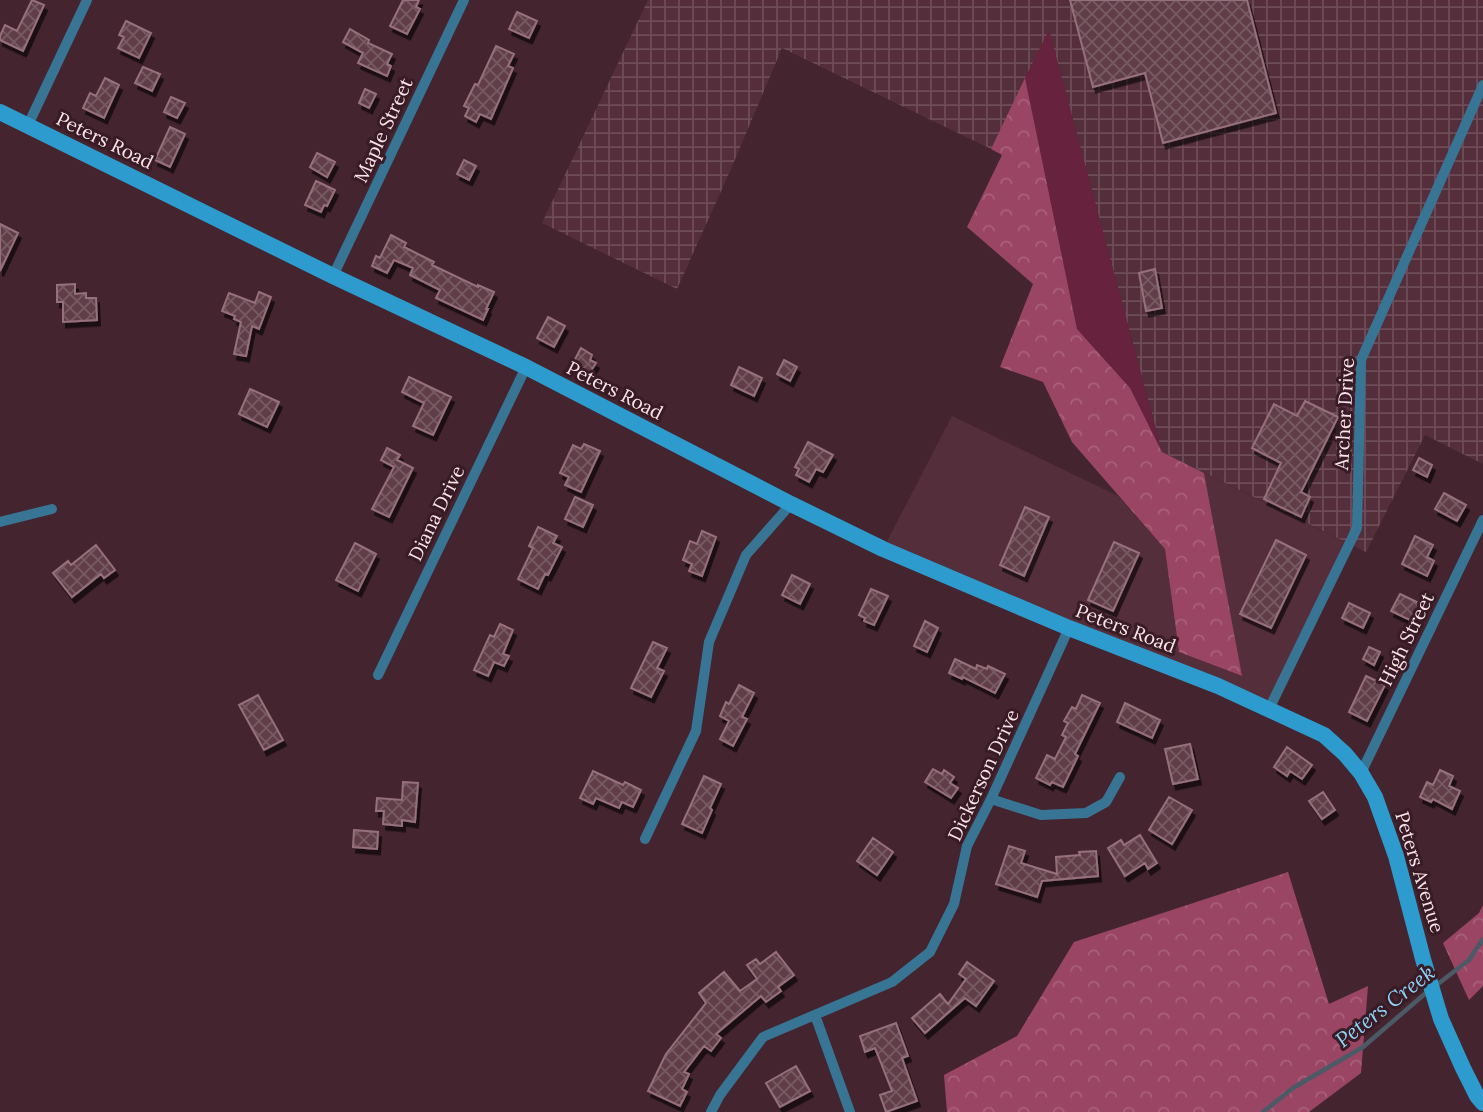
<svg xmlns="http://www.w3.org/2000/svg" width="1483" height="1112" font-family="Lora,serif">
<style>
.built{fill:#542f3b}
.industrial{fill:url(#industrial-grid)}
.green{fill:#67223d}
.forest{fill:url(#forest-crowns)}
.lines{fill:none;stroke-linecap:round;stroke-linejoin:round}
.stream{stroke:#4b5a66;stroke-width:4.5}
.building{fill:url(#building-cross-hatch);stroke:#96707b;stroke-width:2;filter:url(#shadow)}
.street{stroke:#387595;stroke-width:10}
.secondary{stroke:#2d9bce;stroke-width:16}
.labels{text-anchor:middle;dominant-baseline:central;stroke-width:6;stroke-linejoin:round;paint-order:stroke}
.street-label{font-size:19px;fill:#fae4ea;stroke:#391b25}
.water-label{font-size:21px;font-style:italic;fill:#8dd3fa;stroke:#391b25}
</style>
<defs>
<pattern id="industrial-grid" width="8" height="8" patternUnits="userSpaceOnUse" patternTransform="scale(1.75)"><rect width="8" height="8" fill="#542f3b"/><path d="M0 4h8M4 0v8" fill="none" stroke="#6e4d58"/></pattern>
<pattern id="forest-crowns" width="20" height="18" patternUnits="userSpaceOnUse" patternTransform="scale(1.75)"><rect width="20" height="18" fill="#9a4563"/><path d="M2 6a3 3 0 1 1 6 0M12 15a3 3 0 1 1 6 0" fill="none" stroke="#a9607a"/></pattern>
<pattern id="building-cross-hatch" width="8" height="8" patternUnits="userSpaceOnUse" patternTransform="scale(1.75)"><rect width="8" height="8" fill="#603e49"/><path d="M0 0l8 8M0 8l8-8" fill="none" stroke="#785a63"/></pattern>
<filter id="shadow"><feDropShadow dx="3" dy="5.5" stdDeviation="0" flood-color="#0009"/></filter>
</defs>
<rect width="100%" height="100%" fill="#44252f"/>
<!-- built -->
<path class="built" d="M952 416 1118 496 1165 549 1179 652 1241 676 1204 473 1349 544 1269 709 883 549Z"/>
<!-- industrial -->
<path class="industrial" d="M648 0H1483V464L1425 435 1366 552 1162 452 1049 31 991 149 782 48 731 169 677 289 542 223Z"/>
<!-- green -->
<path class="green" d="M1049 30 1162 452 1130 388 1077 329 1025 78Z"/>
<!-- forest -->
<path class="forest" d="M1025 78 1077 329 1130 388 1162 452 1204 473 1242 676 1179 652 1165 549 1072 442 1043 382 1000 367 1033 284 967 227 1002 155 991 149Z
M1288 872 1329 1004 1368 986 1361 1073 1309 1112H947L944 1075 1017 1036 1074 942Z
M1483 905V986L1469 1000 1443 943 1479 913Z"/>
<g class="lines">
<!-- stream -->
<path class="stream" d="M1434 987 1469 960 1483 939
M1263 1112 1293 1088 1363 1047 1427 992"/>
</g>
<!-- building -->
<path class="building" d="M32 0 44 5 23 51 0 40V36L5 25 17 31Z
M403 0H419L416 7 420 9 407 34 390 26Z
M1070 0H1247L1276 113 1163 143 1145 73 1093 87Z
M517 12 537 21 529 38 509 29Z
M126 21 151 33 139 58 118 48 124 37 119 35Z
M350 29 369 40 368 43 392 54 387 64 391 66 387 76 358 63 363 53 343 42Z
M496 46 514 54 508 66 513 68 491 119 480 114 476 122 465 116 469 108 464 106 475 84 478 85Z
M143 67 160 74 152 91 135 83Z
M105 78 119 85 104 118 83 108 90 93 96 96Z
M365 89 376 94 369 108 359 103Z
M171 97 185 103 177 118 164 112Z
M170 127 185 134 170 167 155 160Z
M317 153 335 162 327 177 310 167Z
M464 160 476 166 469 180 457 174Z
M316 181 335 190 327 206 324 205 321 212 305 205Z
M0 224 18 233 0 271Z
M391 235 406 243 404 247 434 262 432 265 478 287V285L494 292 486 309H488L483 320 436 298 440 290 410 275 413 268 394 260 387 273 372 266 376 256 380 258Z
M1155 269 1162 308 1146 311 1139 273Z
M75 284V294L86 293V298H96L97 320 63 322V302H57V285Z
M259 292 271 297 259 329 252 326 246 356 234 354 241 322 234 319 235 316 222 311 229 293 255 303Z
M548 317 565 326 554 347 537 338Z
M581 348 592 355 590 360 596 363 589 374 572 365Z
M784 360 797 367 790 381 777 374Z
M739 367 762 378 754 396 731 385Z
M409 377 451 397 433 435 413 426 424 403 402 392Z
M250 389 279 402 267 427 239 414Z
M1305 401 1338 417 1301 492 1310 497 1301 517 1264 499 1281 463 1252 448 1274 404 1297 416Z
M808 442 833 455 823 472 816 469 809 482 796 475 799 469 795 467Z
M584 444 600 451 581 492 565 485 569 477 560 473 573 445 581 449Z
M387 448 400 455 397 460 413 468 389 517 372 509 394 467 381 460Z
M1419 458 1432 465 1427 477 1413 470Z
M1444 493 1466 505 1457 521 1435 509Z
M575 497 593 505 583 527 565 519Z
M1025 507 1049 517 1024 576 1000 565Z
M538 527 557 536 553 543 562 547 548 575 545 574 538 589 518 579 533 548 529 546Z
M702 531 716 537 702 576 689 571 692 564 683 560 690 541 697 544Z
M1415 536 1433 545 1427 557 1434 561 1427 576 1402 564Z
M1276 540 1306 555 1271 628 1240 614Z
M1114 542 1139 553 1113 611 1088 600Z
M355 543 376 554 358 591 336 580Z
M96 545 115 570 104 578 101 574 72 597 53 573 68 561 71 565Z
M792 575 810 584 800 604 782 595Z
M871 589 888 596 874 625 864 621 865 618 859 615Z
M1400 594 1421 604 1412 621 1391 611Z
M1349 603 1370 613 1363 628 1342 618Z
M925 621 938 628 927 652 914 646Z
M500 624 513 630 503 654 509 656 504 666 494 662 488 676 474 670 490 635 494 637Z
M653 642 667 648 657 668 664 671 651 697 631 688Z
M1369 647 1380 652 1374 665 1363 659Z
M955 659 976 669 977 665 987 669 988 666 1005 674 995 693 963 677 962 679 949 673Z
M1366 676 1385 685 1367 721 1349 712Z
M739 685 754 693 742 717 747 719 733 746 720 739 729 721 720 716 726 702 729 704Z
M258 695 283 740 264 750 239 705Z
M1082 695 1100 703 1075 754 1078 756 1063 787 1052 782 1050 785 1036 778 1047 755 1055 759 1066 737 1062 735 1068 723 1064 721 1072 707 1076 709Z
M1125 703 1160 720 1152 738 1117 722Z
M1190 744 1198 779 1173 784 1165 749Z
M1287 747 1312 765 1302 779 1290 771 1287 776 1274 767Z
M933 769 942 774 944 770 954 777 950 783 958 788 951 798 925 782Z
M1440 770 1453 776 1449 786 1460 791 1452 809 1433 799 1431 802 1420 797 1427 782 1433 785Z
M593 771 623 785 625 782 641 790 633 807 622 802 619 808 596 798 593 804 580 798Z
M704 776 721 784 710 808 712 810 702 833 682 824Z
M403 782 418 783 415 822 402 820V826L383 824 384 811H376L377 798 402 800Z
M1323 792 1335 810 1322 819 1309 801Z
M1169 797 1192 810 1172 844 1149 830Z
M354 830 378 832 377 849 353 847Z
M1140 835 1157 863 1148 869 1145 863 1125 876 1108 848 1121 840 1124 845Z
M873 838 893 852 877 875 857 861Z
M1009 846 1025 851 1021 863 1057 874 1056 857 1080 855 1079 852 1096 851 1098 876 1042 881 1037 897 996 884Z
M776 952 794 975 778 987 781 991 766 1002 761 996 716 1034 721 1038 711 1051 704 1046 684 1072 689 1074 682 1089 687 1092 680 1106 648 1091 666 1054 706 1003 699 993 724 972 740 991 757 979 747 965 756 959 760 964Z
M967 962 994 981 976 1006 965 998 925 1033 912 1018 940 994 948 1004 966 979 959 974Z
M896 1023 908 1056 902 1058 917 1101 886 1112 880 1095 892 1091 875 1048 865 1052 860 1036Z
M796 1066 810 1091 780 1107 766 1083Z"/>
<g class="lines">
<!-- street -->
<path class="street" d="M28 125 87 0
M333 276 464 0
M0 522 52 509
M378 675 526 367
M1269 709 1357 528 1361 360 1483 85
M1361 773 1483 520
M991 799 1041 815 1086 813 1106 802 1120 777
M645 839 696 731 709 642 746 555 791 504
M815 1015 850 1112
M711 1112 720 1095 763 1037 892 982 930 952 954 904 967 846 991 799 1069 628"/>
<!-- secondary -->
<path class="secondary" d="M0 112 333 276 526 367 791 504 883 549 1069 628 1218 686 1324 735 1345 754 1361 773 1375 797 1396 856 1423 959 1441 1019 1463 1068 1477 1096 1483 1103"/>
</g>
<g class="labels">
<!-- street labels -->
<g class="street-label">
<text transform="translate(383 130) rotate(-65)">Maple Street</text>
<text transform="translate(105 140) rotate(26)">Peters Road</text>
<text transform="translate(615 390) rotate(27)">Peters Road</text>
<text transform="translate(1344 414) rotate(-87)">Archer Drive</text>
<text transform="translate(436 513) rotate(-64)">Diana Drive</text>
<text transform="translate(1126 628) rotate(21)">Peters Road</text>
<text transform="translate(1406 639) rotate(-64)">High Street</text>
<text transform="translate(983 775) rotate(-65)">Dickerson Drive</text>
<text transform="translate(1420 872) rotate(73)">Peters Avenue</text>
</g>
<!-- water labels -->
<g class="water-label">
<text transform="translate(1385 1006) rotate(-38)">Peters Creek</text>
</g>
</g>
</svg>
